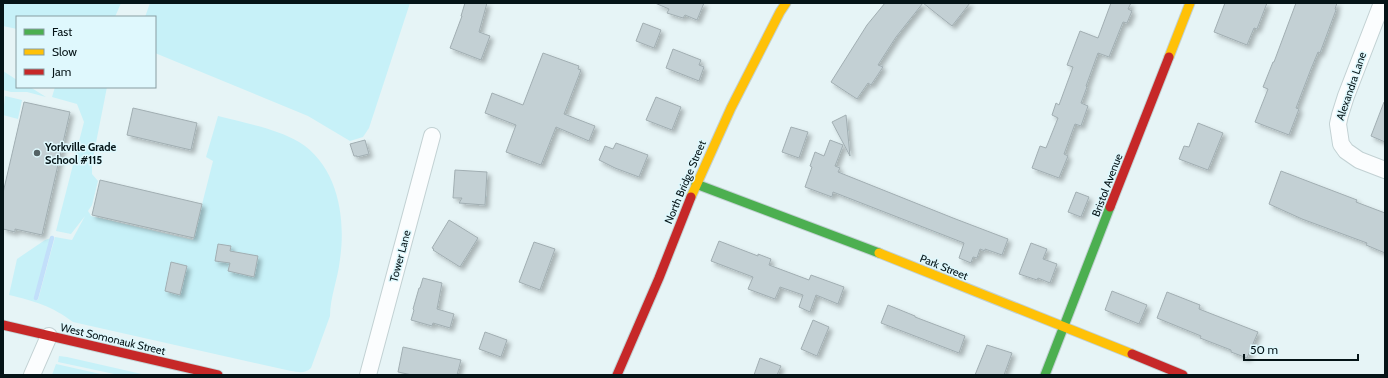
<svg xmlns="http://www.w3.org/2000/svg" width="1388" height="378" font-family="Cabin,sans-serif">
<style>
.green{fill:#c7f1f8}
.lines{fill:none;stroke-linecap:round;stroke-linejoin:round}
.stream{stroke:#c2dffa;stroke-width:4.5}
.building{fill:#c3d0d4;stroke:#a1aeb2;filter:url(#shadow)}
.street-casing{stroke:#c2d1d3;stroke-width:18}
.fast-casing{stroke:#c2d1d3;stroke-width:11}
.slow-casing{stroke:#c2d1d3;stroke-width:11}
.jam-casing{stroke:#c2d1d3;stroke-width:11}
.street{stroke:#fbfdfe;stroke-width:16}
.fast{stroke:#4caf50;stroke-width:9}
.slow{stroke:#ffc107;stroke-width:9}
.jam{stroke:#c62828;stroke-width:9}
.poi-dot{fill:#546265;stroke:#dff8fd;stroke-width:1.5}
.labels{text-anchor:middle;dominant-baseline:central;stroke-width:3;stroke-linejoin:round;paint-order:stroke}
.street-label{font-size:11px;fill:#051417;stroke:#dff8fd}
.poi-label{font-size:11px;font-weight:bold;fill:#051417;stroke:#dff8fd;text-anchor:start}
</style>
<defs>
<filter id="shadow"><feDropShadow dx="3.5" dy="3.5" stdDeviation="2" flood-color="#0004"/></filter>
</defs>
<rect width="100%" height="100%" fill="#e6f4f6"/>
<!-- green -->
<path class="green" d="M3 3H121L115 17H17V29L3 26Z
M150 3H410L369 128 363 137 350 141 308 116 155 53V17H145Z
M3 71 17 80V87H30L46 97 27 92H11L3 90Z
M55 87H107L92 163V174L98 181 92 205 88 211 90 214 91 216 193 240 213 161 206 157 218 116C244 123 276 128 299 142 338 166 346 218 340 259 338 279 330 297 330 316L311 368C305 374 298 372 291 371L73 322C52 306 34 301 9 295L17 259 45 240 51 238 34 299 38 300 55 237 72 240 85 216 71 234 56 231 84 122 77 104 52 97Z
M5 96 22 100 18 119 3 115Z
M59 356 67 357 146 375H119L58 362Z
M56 364 105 375H52Z"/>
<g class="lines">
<!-- stream -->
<path class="stream" d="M36 298 52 238"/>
</g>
<!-- building -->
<path class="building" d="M465 3H487L479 32 490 36 481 60 450 48 462 16H461Z
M655 3H704L697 20 685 15 683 18 667 13 669 9Z
M885 3H970L952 26 923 3 896 37 878 65 883 67 871 85 868 83 857 99 831 82 867 25Z
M1111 3H1131L1128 9 1132 11 1127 23 1123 22 1109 57 1098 53 1086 86 1087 87 1081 103 1088 106 1081 126 1075 124 1064 154 1068 156 1059 178 1032 168 1040 146 1046 148 1058 118 1052 115 1056 103 1059 105 1073 67 1067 65 1080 31 1098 38Z
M1225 3H1267L1257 29 1254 28 1247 45 1214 32Z
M1296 3H1337L1335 9 1336 10 1320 53 1318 52 1311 69 1296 108 1299 109 1289 135 1255 122 1268 89 1263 87 1273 62H1274Z
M643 23 661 30 654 48 636 41Z
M673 49 701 60 699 65 704 67 699 81 666 68Z
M543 53 579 66 578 69 581 70 564 114 595 126 589 141 556 127 541 165 506 152 516 125 485 113 492 93 523 105Z
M656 97 681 107 672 130 646 120Z
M24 102 70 112 42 235 15 229V232L3 229V193Z
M1384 102H1385V142L1371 136Z
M133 108 197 123 191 150 127 135Z
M846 115 850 156 832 122Z
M1198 123 1223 133 1208 170 1179 159 1184 146 1189 147Z
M791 127 808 132 799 158 782 152Z
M365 140 369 154 357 157V156H354L350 144Z
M830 140 843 145 835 166 840 168 838 172 953 218 1008 239 1002 255 985 249V251L980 249 977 258 973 257 971 263 959 258 964 243 833 192 832 197 805 187 812 167 810 166 815 152 824 156Z
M616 143 648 155 639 177 615 168 599 160 605 146 613 149Z
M455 170 487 172 485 205 459 203 462 198H453Z
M1281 171 1357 200 1356 202 1385 213V253L1366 245 1367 243 1302 219 1269 204Z
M100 180 202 204 194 238 92 215Z
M1076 192 1089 197 1081 217 1068 212Z
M449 220 478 238 460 267 433 250 434 249 432 248Z
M719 241 758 256V254L771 259 769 265 809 280 811 275 844 287 838 304 816 295 810 312 799 307 803 295 780 287 775 299 748 289 753 277 711 261Z
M534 242 555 249 540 290 519 282Z
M1031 243 1047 249 1043 259 1057 264 1050 283 1038 278 1037 280 1019 274Z
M218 244 231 246 230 251 258 256 254 277 228 271 230 263 215 261Z
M171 262 187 266 180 295 165 291Z
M423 278 442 283 437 309 454 314 450 328 433 323 432 326 411 320 414 310 413 309 419 288H420Z
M1112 291 1147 305 1139 324 1105 310Z
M1167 292 1200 305 1199 309 1258 332 1247 358 1231 352V350L1200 338 1201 336 1157 318Z
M888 305 915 316V317L965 336 959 353 881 323Z
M813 320 829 327 817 356 801 349Z
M485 332 507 340 501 357 479 349Z
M987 345 1012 353 1004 375H975Z
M403 347 461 360 457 375H412L398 372Z
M760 358 781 366 777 375H754Z"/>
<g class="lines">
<!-- street casing -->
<g class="street-casing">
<path id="street" d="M1382 3 1346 96 1340 115 1338 124 1341 144 1346 151 1359 160 1385 170
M32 375 49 336
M368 375 432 136"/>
</g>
<!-- fast casing -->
<g class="fast-casing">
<path id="fast" d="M696 184 879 253
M1045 375 1110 207"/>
</g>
<!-- slow casing -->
<g class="slow-casing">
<path id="slow" d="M1169 57 1190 3
M691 197 731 108 780 12 786 3
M879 253 1132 354"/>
</g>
<!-- jam casing -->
<g class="jam-casing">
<path id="jam" d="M1110 207 1169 57
M3 325 218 375
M1132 354 1183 375
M617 375 659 278 691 197"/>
</g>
<!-- street -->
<use href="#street" class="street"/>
<!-- fast -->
<use href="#fast" class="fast"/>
<!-- slow -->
<use href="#slow" class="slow"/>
<!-- jam -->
<use href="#jam" class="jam"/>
</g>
<!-- markers -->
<circle class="poi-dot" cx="37" cy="153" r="4"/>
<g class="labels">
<!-- street labels -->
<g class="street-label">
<text transform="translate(1351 86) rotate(-71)">Alexandra Lane</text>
<text transform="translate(685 182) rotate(-67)">North Bridge Street</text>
<text transform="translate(1107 185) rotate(-69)">Bristol Avenue</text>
<text transform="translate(400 256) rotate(-75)">Tower Lane</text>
<text transform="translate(944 267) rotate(22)">Park Street</text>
<text transform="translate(113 339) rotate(13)">West Somonauk Street</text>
</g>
<!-- poi labels -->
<g class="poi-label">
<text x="45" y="147">Yorkville Grade<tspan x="45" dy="13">School #115</tspan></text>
</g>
</g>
<!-- border -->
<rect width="1388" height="378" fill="none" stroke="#051417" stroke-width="8"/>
<!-- legend -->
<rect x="16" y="16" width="140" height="72" fill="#dff8fd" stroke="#889da1"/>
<rect x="24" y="29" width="20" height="6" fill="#4caf50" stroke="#889da1"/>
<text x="52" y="36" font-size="12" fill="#051417">Fast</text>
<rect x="24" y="49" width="20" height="6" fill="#ffc107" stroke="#889da1"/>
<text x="52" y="56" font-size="12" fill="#051417">Slow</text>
<rect x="24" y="69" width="20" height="6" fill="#c62828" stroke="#889da1"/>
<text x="52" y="76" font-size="12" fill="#051417">Jam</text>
<!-- scale -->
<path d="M1244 354v6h114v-6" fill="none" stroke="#051417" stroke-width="2"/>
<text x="1250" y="354" font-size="12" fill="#051417" stroke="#dff8fd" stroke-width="3" paint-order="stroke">50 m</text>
</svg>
